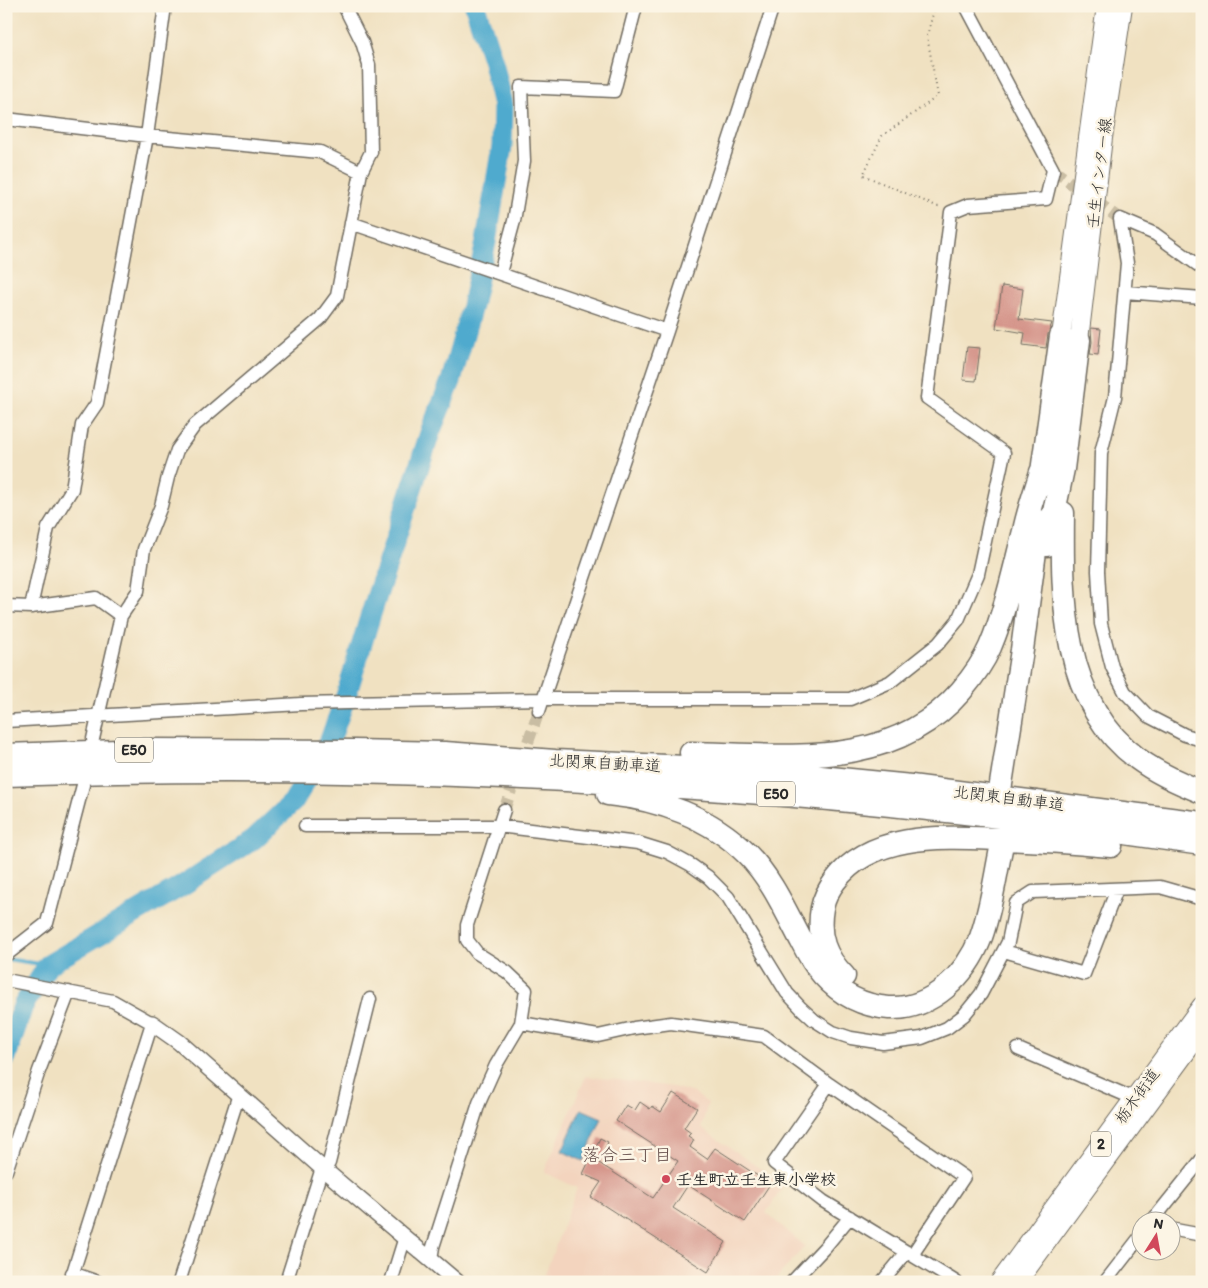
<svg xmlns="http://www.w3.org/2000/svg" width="1208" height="1288" font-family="Itim,'Klee One',sans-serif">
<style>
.built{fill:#f3d4be}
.water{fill:#50aace;stroke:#3e6a7c}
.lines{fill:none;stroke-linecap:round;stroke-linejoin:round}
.stream{stroke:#50aace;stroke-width:4}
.river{stroke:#50aace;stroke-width:21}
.building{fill:#d49388}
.minor-tunnel{stroke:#c9bda3;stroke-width:12;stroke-dasharray:12 6;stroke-linecap:butt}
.minor-casing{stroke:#706b60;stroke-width:15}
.tertiary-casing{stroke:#706b60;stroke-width:18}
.secondary-casing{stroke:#706b60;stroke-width:20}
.primary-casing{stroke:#706b60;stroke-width:21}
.motorway-casing{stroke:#706b60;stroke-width:25}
.path{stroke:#706b60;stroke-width:2;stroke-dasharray:1 4;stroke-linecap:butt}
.minor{stroke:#fff;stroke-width:12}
.tertiary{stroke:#fff;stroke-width:15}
.secondary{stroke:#fff;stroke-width:18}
.primary{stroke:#fff;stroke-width:19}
.motorway{stroke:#fff;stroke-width:22}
.poi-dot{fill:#d1495b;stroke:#fcf5e5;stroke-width:2}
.labels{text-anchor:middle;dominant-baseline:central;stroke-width:5;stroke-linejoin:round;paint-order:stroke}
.shield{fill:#fcf5e5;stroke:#6a6863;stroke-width:1}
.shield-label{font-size:15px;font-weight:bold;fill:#2b2b2b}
.street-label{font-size:16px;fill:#2b2b2b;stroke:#fcf5e5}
.poi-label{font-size:16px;font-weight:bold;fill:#2b2b2b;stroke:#fcf5e5;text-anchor:start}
.neighbourhood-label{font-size:18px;fill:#664f4c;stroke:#fcf5e5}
</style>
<rect width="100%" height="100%" fill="#fcf5e5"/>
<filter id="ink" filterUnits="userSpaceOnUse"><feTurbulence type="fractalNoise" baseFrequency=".02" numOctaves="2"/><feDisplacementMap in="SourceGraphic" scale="10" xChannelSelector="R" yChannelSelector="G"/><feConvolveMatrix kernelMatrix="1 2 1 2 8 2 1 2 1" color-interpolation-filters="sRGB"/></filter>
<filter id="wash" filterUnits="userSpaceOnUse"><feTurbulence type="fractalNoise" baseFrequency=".0096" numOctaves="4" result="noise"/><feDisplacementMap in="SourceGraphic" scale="20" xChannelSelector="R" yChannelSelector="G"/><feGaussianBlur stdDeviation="1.12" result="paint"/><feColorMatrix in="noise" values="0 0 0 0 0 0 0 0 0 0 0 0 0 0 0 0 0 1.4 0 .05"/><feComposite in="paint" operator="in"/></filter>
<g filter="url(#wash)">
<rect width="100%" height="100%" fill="#f0e1c1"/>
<!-- built -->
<path class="built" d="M586 1076 673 1087 694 1093 708 1103 701 1128 784 1185 766 1213 805 1246 773 1282H542L577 1188 544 1172Z"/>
<!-- water -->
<path class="water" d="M581 1109 602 1118 583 1161 562 1151Z"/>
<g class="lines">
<!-- stream -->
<path class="stream" d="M6 959 48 965"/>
<!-- river -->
<path class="river" d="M6 1057 23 1006 48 965 180 887 254 839 293 802 330 740 346 696 370 617 431 430 451 381 472 306 486 242 502 146 503 105 493 62 475 6"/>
</g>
<g id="blocks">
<!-- building -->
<path class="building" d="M1002 286 1023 289 1019 319 1052 323 1048 334 1046 348 1023 345 1025 333 996 328Z
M1091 328 1101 329 1098 355 1090 354 1092 342Z
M967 347 980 348 976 381 963 380Z
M673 1093 697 1108 684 1128 691 1133 688 1136 694 1140 690 1147 707 1159 715 1148 770 1184 745 1222 688 1185 673 1208 726 1242 708 1272 591 1197 601 1182 583 1174 600 1138 608 1142 599 1163 653 1198 678 1161 616 1121 626 1105 635 1110 640 1102 650 1109 652 1106 661 1112Z"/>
</g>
</g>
<g filter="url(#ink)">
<use href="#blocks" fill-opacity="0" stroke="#706b60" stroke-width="1"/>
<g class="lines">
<!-- minor-tunnel -->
<path class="minor-tunnel" d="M1053 170 1120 219
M504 810 539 711"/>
<!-- minor casing -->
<g class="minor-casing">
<path id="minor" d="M6 119 147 136 320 152 361 172
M1120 219 1127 263 1115 397 1101 453 1098 571 1101 624 1112 667 1125 692 1148 716 1185 735 1202 740
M1120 219 1155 234 1202 268
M351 223 667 331
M500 273 514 221 524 161 521 87 614 91 636 6
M1125 292 1202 298
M6 606 31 607 96 598 121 616
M31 607 48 528 72 489 82 425 97 403 147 136 165 6
M539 711 667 331 773 6
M6 721 301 704 544 699H850L890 682 938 644 958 620 978 574 1004 453 927 398 951 212 968 205 1046 199 1053 170 966 6
M93 739 121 616 138 591 144 549 161 506 168 477 177 450 195 425 320 319 337 296 361 172 371 152 369 65 362 42 344 6
M305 826H498L638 843 667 852 691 865 708 877 728 897 787 993 801 1008 814 1020 833 1032 851 1038 883 1043 922 1038 947 1028 964 1015 981 994 1008 942 1016 903 1033 892 1160 887 1202 899
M1004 951 1084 974 1117 889
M6 955 47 923 83 785
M6 980 113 1001 152 1023 70 1282
M521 1023 598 1036 634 1028 671 1023 764 1036 829 1084 774 1163 823 1201 956 1282
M1018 1049 1135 1099
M829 1084 964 1177 912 1255
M6 1171 39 1071 69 992
M1153 1220 1202 1159
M1170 1229 1202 1235
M431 1259 433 1247 479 1103 496 1065 521 1023 526 990 507 972 477 953 467 940V925L504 810
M72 1273 98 1282
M179 1282 239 1094
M286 1282 322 1168 329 1163 370 999
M391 1282 405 1237
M792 1282 826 1246 850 1217
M882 1282 907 1252
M1105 1282 1140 1237"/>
</g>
<!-- tertiary casing -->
<g class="tertiary-casing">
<path id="tertiary" d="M152 1023 179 1042 322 1168 457 1282"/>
</g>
<!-- secondary casing -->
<g class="secondary-casing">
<path id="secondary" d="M1061 336 1106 6
M1079 340 1103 138 1123 6"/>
</g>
<!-- primary casing -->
<g class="primary-casing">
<path id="primary" d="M1000 1282 1202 1006
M1017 1282 1202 1030"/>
</g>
<!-- motorway casing -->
<g class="motorway-casing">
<path id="motorway" d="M1040 486 1061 336
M1063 513C1062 599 1061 702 1138 759 1157 773 1179 783 1202 792
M1047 545 1063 469 1079 340
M691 753C786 755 891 772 961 691 972 678 983 663 990 647 1006 609 1014 570 1024 531 1028 511 1035 492 1041 472
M6 755 146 750 354 751 445 753 555 761 666 766 780 773 911 786 1202 823
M6 775C406 761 806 785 1202 844
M1001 784 1022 650 1039 521
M608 794C659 799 710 817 747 854 771 878 785 910 801 940 807 952 814 965 823 975 840 994 863 1006 889 1008 932 1010 966 975 981 937 991 909 995 878 1001 849
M844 976C825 957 817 936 822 908 824 898 829 889 835 881 872 831 946 837 1001 839 1038 840 1075 843 1111 846"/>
</g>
<!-- path -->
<path class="path" d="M935 6 927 36 938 96 882 136 863 175 941 208"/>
<!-- minor -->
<use href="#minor" class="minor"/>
<!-- tertiary -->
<use href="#tertiary" class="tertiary"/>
<!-- secondary -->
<use href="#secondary" class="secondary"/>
<!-- primary -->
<use href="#primary" class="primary"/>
<!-- motorway -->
<use href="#motorway" class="motorway"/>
</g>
</g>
<!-- markers -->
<circle class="poi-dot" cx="666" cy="1179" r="5"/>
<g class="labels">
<!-- shield labels -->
<g class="shield">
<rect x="115" y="737.5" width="38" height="25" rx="4"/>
<rect x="757" y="781.5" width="38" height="25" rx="4"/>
<rect x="1091" y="1131.5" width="20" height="25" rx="4"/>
</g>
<g class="shield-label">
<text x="134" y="750">E50</text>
<text x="776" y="794">E50</text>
<text x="1101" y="1144">2</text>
</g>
<!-- street labels -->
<g class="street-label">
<text transform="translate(1099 173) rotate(-83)">壬生インター線</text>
<text transform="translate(605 763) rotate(3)">北関東自動車道</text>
<text transform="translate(1009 798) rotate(7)">北関東自動車道</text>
<text transform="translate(1137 1096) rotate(-54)">栃木街道</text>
</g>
<!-- poi labels -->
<g class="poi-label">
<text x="676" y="1179">壬生町立壬生東小学校</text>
</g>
<!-- neighbourhood labels -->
<g class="neighbourhood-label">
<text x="627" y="1155">落合三丁目</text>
</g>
</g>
<!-- margin -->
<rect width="1208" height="1288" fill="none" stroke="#fcf5e5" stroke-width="25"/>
<!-- north arrow -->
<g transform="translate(1156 1236) rotate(11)"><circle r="24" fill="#fcf5e5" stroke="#a8a49b"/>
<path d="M0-4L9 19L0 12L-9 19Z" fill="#d1495b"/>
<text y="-8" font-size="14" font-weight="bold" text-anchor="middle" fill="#2b2b2b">N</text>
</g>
</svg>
